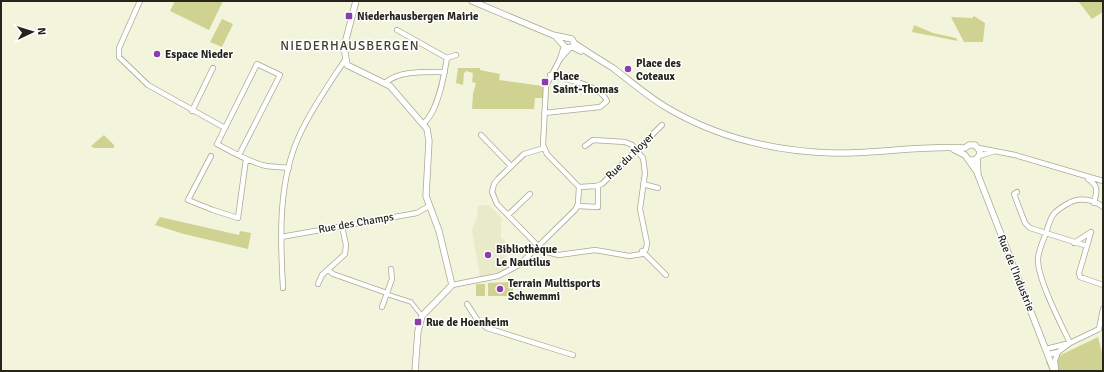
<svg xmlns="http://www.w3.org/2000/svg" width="1104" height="372" font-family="Signika,sans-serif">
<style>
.built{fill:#e8eaca}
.green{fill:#d0d291}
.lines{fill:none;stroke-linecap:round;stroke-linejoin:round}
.pedestrian-casing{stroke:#a9aa93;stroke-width:5}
.minor-casing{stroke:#a9aa93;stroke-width:6}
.tertiary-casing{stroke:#a9aa93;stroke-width:7}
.pedestrian{stroke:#fff;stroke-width:3.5}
.minor{stroke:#fff;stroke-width:4.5}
.tertiary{stroke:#fff;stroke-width:5.5}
.poi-dot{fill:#8d3cab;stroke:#fff;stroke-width:1.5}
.labels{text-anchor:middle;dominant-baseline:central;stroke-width:3;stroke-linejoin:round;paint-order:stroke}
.poi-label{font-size:11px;font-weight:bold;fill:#25251c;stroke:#fff;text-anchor:start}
.street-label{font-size:11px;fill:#25251c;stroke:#fff}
.quarter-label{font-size:13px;letter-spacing:1px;fill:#41422e;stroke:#fff}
</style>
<rect width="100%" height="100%" fill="#f3f4dc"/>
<!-- built -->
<path class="built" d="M489 205 503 220 501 222V239H505V257L509 268 495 273 480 277 472 230 478 216 477 206Z"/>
<!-- green -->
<path class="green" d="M175 1H223L209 30 170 11Z
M1078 1H1103V12L1092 19Z
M974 16 985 23 983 42H964L951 17 972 18Z
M222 19 233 24 222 47 210 42Z
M914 25 933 33 956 38 958 41 912 32Z
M458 68H480V70L500 74 499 80 543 86V98H535L534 109H472L473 94 476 83 472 82 473 73 466 71 464 73 463 85 456 83Z
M104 135 114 145V148H94L91 146Z
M160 217 239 235 240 231 251 233 248 249 184 234 155 225Z
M513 282V296H488V283Z
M476 284H485V296H476Z
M1098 337 1103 356V371H1050L1046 362Z"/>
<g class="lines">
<!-- pedestrian casing -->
<g class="pedestrian-casing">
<path id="pedestrian" d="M386 294 411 302 422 316"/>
</g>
<!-- minor casing -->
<g class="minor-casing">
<path id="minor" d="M140 1 119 48V57L148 85 225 128
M397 30 447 58
M564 46 560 59 569 49
M560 59 546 86 543 145 547 154 579 187
M385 83C400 70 426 72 445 72
M192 111 213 68
M544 113 600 107 607 101C601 85 565 79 550 75
M424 123C438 111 444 76 447 58L456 55
M481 135 511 166
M544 148 524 154 498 179 494 184 492 192 497 204 538 246 547 252 559 255 595 250 629 256 642 254 646 249 647 243 640 209 645 173 643 158 632 145 625 142 593 140 585 146
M979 148 1015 155 1103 181
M239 155 280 75 257 64 217 144C232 152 249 162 266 166 274 167 281 167 289 168
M211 156 188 200 213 210 238 218 246 159
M979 156 995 151
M1088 179C1099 186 1097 191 1094 203
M643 184 658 188
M1017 192 1014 194 1025 223 1030 228 1087 246 1091 232
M577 206 598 207V186
M508 215 530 194
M281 237 417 213 429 206
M1074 243 1091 232
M1087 246 1079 273 1080 277 1103 285
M642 251 666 275
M328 270 333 274 387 293
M318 284 322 275 345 254 346 245 342 226
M452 285 498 276 519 265 575 210 578 204 579 187 596 186 602 184 662 125
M283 288C280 237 278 180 300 134 312 108 329 84 345 60
M467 304 478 321 487 328 573 355
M382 307 392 279 391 269
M1099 329 1103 309
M1070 343C1061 324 1038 280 1038 260 1038 251 1043 241 1046 233 1051 216 1052 212 1069 203 1079 197 1093 199 1103 207
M1046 349 1070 343 1099 329
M1048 354 1058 352 1070 343
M1056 371 1055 360 1058 352"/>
</g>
<!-- tertiary casing -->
<g class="tertiary-casing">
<path id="tertiary" d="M356 1 344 47 347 65 390 86 427 129 429 141 426 196 439 231 452 285 422 316 418 331 415 371
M472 1 553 35 572 39 574 43C587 52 600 60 613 68 630 81 646 95 664 106 715 137 773 151 832 153 877 154 921 145 965 148L969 145H975L980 151 979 156 975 160H969
M556 37 566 48 573 47 581 51
M953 149 965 155 977 172
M977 159 978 175 1054 371"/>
</g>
<!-- pedestrian -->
<use href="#pedestrian" class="pedestrian"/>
<!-- minor -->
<use href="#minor" class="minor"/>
<!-- tertiary -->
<use href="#tertiary" class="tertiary"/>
</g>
<!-- markers -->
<g class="poi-dot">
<rect x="345" y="12" width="8" height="8" rx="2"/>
<circle cx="157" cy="54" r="4"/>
<circle cx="628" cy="69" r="4"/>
<rect x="541" y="78" width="8" height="8" rx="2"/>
<circle cx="488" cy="255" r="4"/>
<circle cx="500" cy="289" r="4"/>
<rect x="414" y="318" width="8" height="8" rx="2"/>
</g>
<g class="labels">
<!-- poi labels -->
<g class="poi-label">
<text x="357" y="16">Niederhausbergen Mairie</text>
<text x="165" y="54">Espace Nieder</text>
<text x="636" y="63">Place des<tspan x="636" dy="13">Coteaux</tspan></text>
<text x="553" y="76">Place<tspan x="553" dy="13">Saint-Thomas</tspan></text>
<text x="496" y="249">Bibliothèque<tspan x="496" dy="13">Le Nautilus</tspan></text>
<text x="508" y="283">Terrain Multisports<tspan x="508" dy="13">Schwemmi</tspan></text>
<text x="426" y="322">Rue de Hoenheim</text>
</g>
<!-- street labels -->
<g class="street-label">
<text transform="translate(630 156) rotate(-44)">Rue du Noyer</text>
<text transform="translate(356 223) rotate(-10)">Rue des Champs</text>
<text transform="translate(1016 273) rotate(68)">Rue de l'Industrie</text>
</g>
<!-- quarter labels -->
<g class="quarter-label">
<text x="350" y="46">NIEDERHAUSBERGEN</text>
</g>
</g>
<!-- border -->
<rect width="1104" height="372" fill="none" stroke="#25251c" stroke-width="4"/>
<!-- north arrow -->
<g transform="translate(32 32) rotate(86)" stroke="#ffffff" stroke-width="3" paint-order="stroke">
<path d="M0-3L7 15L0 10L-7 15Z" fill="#25251c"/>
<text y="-6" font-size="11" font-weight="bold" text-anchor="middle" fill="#25251c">N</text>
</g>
</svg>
